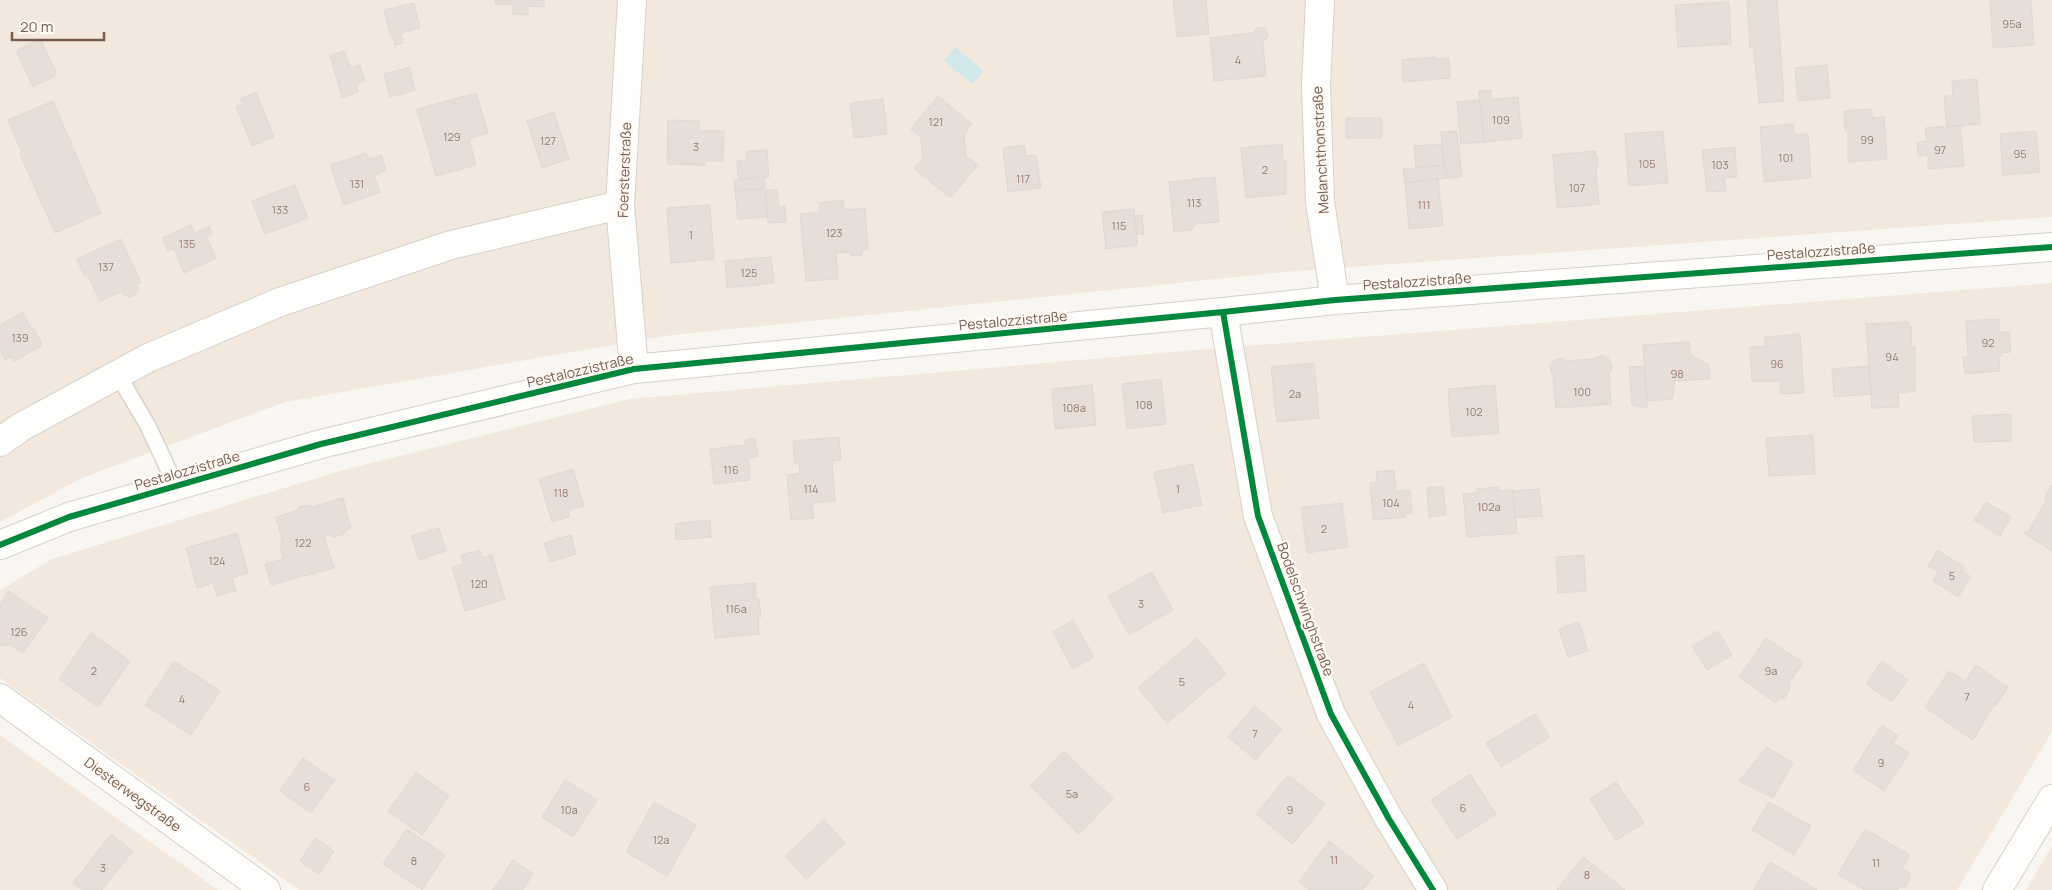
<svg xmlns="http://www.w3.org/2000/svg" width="2052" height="890" font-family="Manrope,sans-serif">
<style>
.residential{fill:#f2e8de}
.water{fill:#d0e8ea}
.building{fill:#e6ded7;stroke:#e2d8d2}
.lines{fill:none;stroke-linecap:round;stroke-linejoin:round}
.service-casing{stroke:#d7d1cb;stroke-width:18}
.minor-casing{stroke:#d7d1cb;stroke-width:30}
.service{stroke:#fefefd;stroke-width:15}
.minor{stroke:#fefefd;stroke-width:28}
.cycleway-casing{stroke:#fffaf3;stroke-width:9}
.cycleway{stroke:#00873e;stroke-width:6}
.labels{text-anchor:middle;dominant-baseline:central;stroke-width:4.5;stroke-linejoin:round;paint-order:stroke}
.number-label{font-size:11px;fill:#977e72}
.street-label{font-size:14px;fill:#7a5c4d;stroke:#fffaf3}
</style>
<rect width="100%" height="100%" fill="#f9f5f0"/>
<!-- residential -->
<path class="residential" d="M0 0H2052V217L1295 271 664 336 285 402 82 478 0 522Z
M2052 283V732L1957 890H299L0 678V590L52 559 343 470 630 399 1208 349Z
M0 735 218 890H0Z
M2052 846V890H2026Z"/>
<!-- water -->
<path class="water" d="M955 47 984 71 973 84 944 61Z"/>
<!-- building -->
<path class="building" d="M495 0H544V7L528 6V15L513 14V5L495 4Z
M1173 0H1206L1209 34 1177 37Z
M1747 0H1777L1784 101 1759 103 1754 48H1750Z
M1990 0H2031L2034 45 1993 48Z
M1729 2 1731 44 1678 47 1675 5Z
M414 3 420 28 401 33 403 43 395 45 393 35H390L384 10Z
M1263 27 1267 31 1268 37 1263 42 1266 76 1214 81 1210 38 1253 33 1257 28Z
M38 39 41 40 56 73 54 77 34 86 32 85 17 53 18 50Z
M344 51 351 68 360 65 365 81 356 84 358 92 342 98 330 55Z
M1436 57V59L1449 58 1450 78 1403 82 1402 60Z
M1827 65 1830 98 1798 101 1795 68Z
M410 67 415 90 390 97 384 74Z
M1977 79 1980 124 1947 127 1944 96H1953L1952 81Z
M1491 90 1492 100 1518 97 1522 138 1484 142 1479 91Z
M256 92 274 137 252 146 236 106 243 104 240 99Z
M476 93 488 133 469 139 476 165 436 176 417 109Z
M938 96 972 124 964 134 966 156 978 165 950 198 914 168 923 158 921 138 911 129Z
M883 99 887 134 854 138 850 103Z
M1480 100 1484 142 1461 144 1457 102Z
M53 101 101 213 55 233 20 154 22 153 8 120Z
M1872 109V118L1884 117 1887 159 1848 162V133L1845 130 1844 111Z
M554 112 569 159 542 168 527 121Z
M1346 118H1382V138H1346Z
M668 120 699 121V131H724L723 161H705V165L667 164Z
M1793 124 1794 135 1808 134 1811 178 1764 182 1760 127Z
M1960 125 1964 166 1928 169V155L1918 156 1917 142 1927 141 1925 128Z
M1457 131 1462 177 1447 178 1446 165H1444L1441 132Z
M1663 131 1668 183 1629 186 1625 134Z
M2036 131 2040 172 2003 175 2000 134Z
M1282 144 1283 161H1286V194L1246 198 1241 148Z
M1442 144 1444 165 1416 168 1414 146Z
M1024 145 1026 156 1036 155 1041 188 1008 192 1003 148Z
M1735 147 1737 177 1724 178 1726 191 1707 192 1702 150Z
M767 150 769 177 738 179 737 161 747 160V151Z
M1595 151 1598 161 1596 171 1599 204 1557 208 1553 155Z
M366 153 369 159 381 155 386 170 374 175 380 192 344 205 330 165Z
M1446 165 1447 178 1405 183 1403 169Z
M764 177 765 188 735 191 734 180Z
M1215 177 1219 222 1196 224 1191 230 1174 232 1169 182Z
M1438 179 1443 226 1409 229 1405 183Z
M295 185 308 218 265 234 252 201Z
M766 189 767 217 738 219 735 191Z
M765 190H777L779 207 785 206 786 222 768 223Z
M843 200 844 210 865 208 868 250H861L862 255 851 256V252L836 253 838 279 806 281 800 214 821 212 819 203Z
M710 205 714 259 671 263 667 208Z
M1134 209 1137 245 1106 249 1102 212Z
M1142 215 1144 234H1136L1135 216Z
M191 225 195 233 209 226 212 234 206 236 216 258 184 273 174 249 168 251 162 238Z
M121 239 141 283 136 285 138 290 136 294 130 297 124 295 122 291 100 301 87 274 84 275 77 259Z
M771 257 774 283 727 288 725 261Z
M23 312 31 329H34L41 341V346L14 361 11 357 5 360 0 351V325Z
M1999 319V332H2009L2011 352 2001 353V356H1999L2000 371 1965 374 1963 357H1968L1966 321Z
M1908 322 1909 326H1911L1912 347 1915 346V391L1898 393 1899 407 1872 408 1866 324Z
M1800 334 1804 393 1780 394V381H1752L1750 347 1765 346V337Z
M1689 342 1690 355 1709 365 1710 379 1675 381 1672 399 1647 401 1643 345Z
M1603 355 1608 358 1611 363 1612 368 1609 373 1611 404 1556 408 1553 377 1550 367 1552 362 1557 359 1562 358 1567 361 1592 359Z
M1314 363 1319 418 1277 422 1271 367Z
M1644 366 1647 401V408L1632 405 1629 367Z
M1869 366 1871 394 1834 397 1832 369Z
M1161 379 1166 424 1127 429 1122 384Z
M1092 385 1096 425 1055 429 1052 389Z
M1495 385 1499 433 1452 437 1448 389Z
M2011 414V441L1974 442 1972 416Z
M1813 435 1815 474 1769 476 1766 438Z
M839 437 841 460 832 461 835 501 812 503 814 518 791 520 787 475 800 473 799 464H795L793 441Z
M755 438 758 457 748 458 750 480 714 484 710 449 745 445V440Z
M1193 464 1202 505 1163 513 1154 472Z
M573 469 584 506 568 510 569 517 552 522 539 479Z
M1394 470 1396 491 1410 490 1412 513 1406 514V517L1373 520 1370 483 1377 482 1376 472Z
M2052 485V551L2024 533 2025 531 2027 533 2047 500 2044 498Z
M1443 486 1446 515 1429 517 1427 488Z
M1498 487V491L1513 490 1517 533 1467 537 1463 494 1478 493 1477 489Z
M1539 489 1542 516 1515 518 1513 491Z
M343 498 351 528 346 530 344 534 333 537 329 535 324 536 334 568 271 585 265 564 283 559 280 545 282 540 276 517 296 511 299 507 308 505 312 507Z
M1986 502 2011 517 2000 536 1974 520Z
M1342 503 1348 547 1307 553 1301 508Z
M704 520 705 521H710L711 537 676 540 675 524Z
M439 528 446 551 419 560 411 536Z
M237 533 248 573 232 578 236 591 217 596 213 583 197 588 186 548Z
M571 535 576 554 550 562 544 543Z
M480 550 482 558 492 555 505 599 465 611 452 567 464 564 461 555Z
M1938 550 1964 567 1962 571 1971 577 1958 597 1933 581 1938 572 1928 566Z
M1584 555 1586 591 1558 593 1556 557Z
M1152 572 1173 610 1129 635 1108 596Z
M755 583 756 599H759L761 617H758L759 634 715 638 710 587Z
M9 591 48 618 23 653 9 644 2 646 0 644V604Z
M1073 620 1094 657 1073 669 1053 632Z
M1579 622 1588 651 1568 657 1559 629Z
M1718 631 1732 655 1707 670 1692 646Z
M91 633 130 661 98 707 59 679Z
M1197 638 1226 674 1167 723 1138 688Z
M1766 638 1803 663 1789 683 1790 689 1784 698 1778 699 1776 703 1739 677Z
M174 661 220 691 191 735 145 705Z
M1882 661 1908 680 1892 702 1866 684Z
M1424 663 1452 717 1398 746 1370 692Z
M1976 665 2008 687 1996 705H1994L1973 740 1925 707 1949 671 1965 681Z
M1254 706 1282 729 1256 760 1228 737Z
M1535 714 1550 737 1501 767 1486 743Z
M1882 725 1898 736 1893 743 1909 753 1884 791 1853 770Z
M1767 747 1793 763 1773 798 1739 781Z
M1064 751 1113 799 1079 834 1030 786Z
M303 758 335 780 311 813 280 791Z
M416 772 449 796 422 835 388 811Z
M1470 774 1496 814 1457 839 1431 800Z
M1288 775 1325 804 1293 844 1256 814Z
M565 780 597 800 573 837 542 817Z
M1616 782 1644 823 1616 840 1590 799Z
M654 802 696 825 667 876 626 852Z
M1769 802 1811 826 1794 855 1752 830Z
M824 820 845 843 806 879 785 856Z
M407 829 445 855 422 890 383 864Z
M1865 829 1910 855 1902 868 1908 871 1910 879 1906 886 1899 887 1898 890H1864L1838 874Z
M111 834 133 851 102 890H82L73 883Z
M316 838 334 851 319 874 300 861Z
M1329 841 1374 876 1363 890H1309L1299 882Z
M1583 857 1625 890H1557Z
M513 860 533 874 523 890H493Z
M1770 862 1817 890 1754 889Z"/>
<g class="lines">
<!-- service casing -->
<g class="service-casing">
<path id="service" d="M118 375 148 426 176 486"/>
</g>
<!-- minor casing -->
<g class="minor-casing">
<path id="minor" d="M632 0 620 205 634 369
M1320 0 1316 85 1320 202 1335 300
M1223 312 1258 516 1331 714 1389 819 1433 890
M0 442 21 427 148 358 280 302 451 245 620 205
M0 545 69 517 321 444 634 369 1223 312 1335 300 2052 247
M0 698 266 890
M1997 890 2052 799"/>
</g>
<!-- service -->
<use href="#service" class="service"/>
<!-- minor -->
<use href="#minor" class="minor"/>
<!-- cycleway casing -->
<g class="cycleway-casing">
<path id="cycleway" d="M1223 312 1258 516 1331 714 1389 819 1433 890
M0 545 69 517 321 444 634 369 1223 312 1335 300 2052 247"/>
</g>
<!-- cycleway -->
<use href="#cycleway" class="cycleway"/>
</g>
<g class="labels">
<!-- number labels -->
<g class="number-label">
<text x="2012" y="23">95a</text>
<text x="1238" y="59">4</text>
<text x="1501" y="119">109</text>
<text x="936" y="121">121</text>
<text x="452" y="136">129</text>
<text x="1867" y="139">99</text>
<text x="548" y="140">127</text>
<text x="696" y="146">3</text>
<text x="1940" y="149">97</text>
<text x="2020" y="153">95</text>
<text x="1786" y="157">101</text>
<text x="1647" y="163">105</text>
<text x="1720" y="164">103</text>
<text x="1265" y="169">2</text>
<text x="1023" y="178">117</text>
<text x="357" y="183">131</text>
<text x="1577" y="187">107</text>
<text x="1194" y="202">113</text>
<text x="1424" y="204">111</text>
<text x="280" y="209">133</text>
<text x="1119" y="225">115</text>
<text x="834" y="232">123</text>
<text x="691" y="234">1</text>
<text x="187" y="243">135</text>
<text x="106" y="266">137</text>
<text x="749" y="272">125</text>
<text x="20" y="337">139</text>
<text x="1988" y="342">92</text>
<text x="1892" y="356">94</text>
<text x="1777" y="363">96</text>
<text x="1677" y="373">98</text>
<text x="1582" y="391">100</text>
<text x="1295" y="393">2a</text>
<text x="1144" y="404">108</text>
<text x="1074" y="407">108a</text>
<text x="1474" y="411">102</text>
<text x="731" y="469">116</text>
<text x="811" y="488">114</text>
<text x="1178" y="488">1</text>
<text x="561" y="492">118</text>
<text x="1391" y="502">104</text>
<text x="1489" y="506">102a</text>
<text x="1324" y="528">2</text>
<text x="303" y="542">122</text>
<text x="217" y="560">124</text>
<text x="1952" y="575">5</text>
<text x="479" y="583">120</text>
<text x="1141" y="603">3</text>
<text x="736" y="608">116a</text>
<text x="19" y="631">126</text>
<text x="94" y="670">2</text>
<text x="1771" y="670">9a</text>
<text x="1182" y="681">5</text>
<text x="1967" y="696">7</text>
<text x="182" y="698">4</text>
<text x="1411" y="704">4</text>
<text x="1255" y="733">7</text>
<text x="1881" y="762">9</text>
<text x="307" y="786">6</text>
<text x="1072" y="793">5a</text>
<text x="1463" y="807">6</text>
<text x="569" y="809">10a</text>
<text x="1290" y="809">9</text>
<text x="661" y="839">12a</text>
<text x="1334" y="859">11</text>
<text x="414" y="860">8</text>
<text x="1876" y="862">11</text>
<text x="103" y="867">3</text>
<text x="1587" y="874">8</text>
</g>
<!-- street labels -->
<g class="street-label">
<text transform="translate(1320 150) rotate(-93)">Melanchthonstraße</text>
<text transform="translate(624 170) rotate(-88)">Foersterstraße</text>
<text transform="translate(1821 251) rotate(-4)">Pestalozzistraße</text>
<text transform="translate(1417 281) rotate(-4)">Pestalozzistraße</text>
<text transform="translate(1013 320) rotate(-5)">Pestalozzistraße</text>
<text transform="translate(580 370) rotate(-13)">Pestalozzistraße</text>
<text transform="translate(187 470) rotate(-16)">Pestalozzistraße</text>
<text transform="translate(1306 609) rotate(70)">Bodelschwinghstraße</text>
<text transform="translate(133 794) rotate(36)">Diesterwegstraße</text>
</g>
</g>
<!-- scale -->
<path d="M12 32v8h92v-8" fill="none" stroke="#7a5c4d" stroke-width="2.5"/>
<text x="20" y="32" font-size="15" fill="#7a5c4d" stroke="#fffaf3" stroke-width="4" paint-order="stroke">20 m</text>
</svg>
